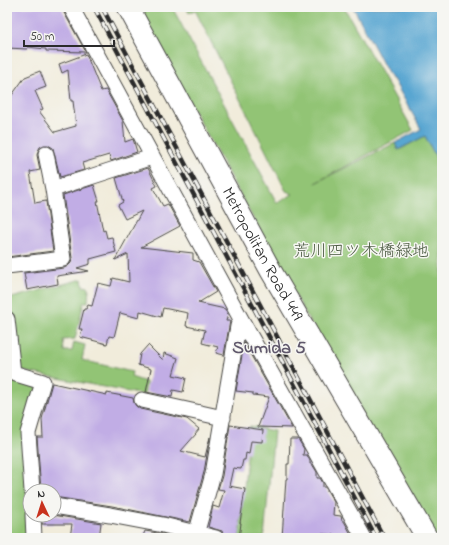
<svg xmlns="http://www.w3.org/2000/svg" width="449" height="545" font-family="'Indie Flower','Klee One',sans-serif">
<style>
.green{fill:#92c474;stroke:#5e7850}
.water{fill:#58a6d1;stroke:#42687e}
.building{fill:#c1ade5}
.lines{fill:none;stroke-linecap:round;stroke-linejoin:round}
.minor-casing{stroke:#494845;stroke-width:17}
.secondary-casing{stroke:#494845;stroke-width:23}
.minor{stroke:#fff;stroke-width:15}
.secondary{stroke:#fff;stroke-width:21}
.rail-casing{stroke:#2b2b2b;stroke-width:4.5}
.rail{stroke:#f6f6f2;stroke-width:3;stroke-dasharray:9;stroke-linecap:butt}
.labels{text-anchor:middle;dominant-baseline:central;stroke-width:3;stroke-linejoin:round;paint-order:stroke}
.park-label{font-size:17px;fill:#4a5941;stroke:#f6f6f2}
.street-label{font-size:17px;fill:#2b2b2b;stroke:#f6f6f2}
.neighbourhood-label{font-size:18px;font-weight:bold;fill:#60586c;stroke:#f6f6f2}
</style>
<rect width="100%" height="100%" fill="#f6f6f2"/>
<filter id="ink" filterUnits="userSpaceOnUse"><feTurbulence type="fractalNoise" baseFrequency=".025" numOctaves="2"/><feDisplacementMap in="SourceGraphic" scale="8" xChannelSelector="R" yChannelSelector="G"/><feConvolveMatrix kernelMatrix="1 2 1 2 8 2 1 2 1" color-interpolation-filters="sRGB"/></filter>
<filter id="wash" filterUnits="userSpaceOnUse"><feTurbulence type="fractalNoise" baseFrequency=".012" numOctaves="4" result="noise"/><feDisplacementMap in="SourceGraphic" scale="16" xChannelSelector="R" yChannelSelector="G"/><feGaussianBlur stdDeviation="0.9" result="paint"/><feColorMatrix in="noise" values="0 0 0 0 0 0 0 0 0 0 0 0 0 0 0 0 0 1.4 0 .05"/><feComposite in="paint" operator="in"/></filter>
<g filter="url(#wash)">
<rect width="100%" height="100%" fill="#f1ecdb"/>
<!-- green -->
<path class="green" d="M137 7H172L277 203 293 194 286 191 195 10 189 13 186 7H344L413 130 315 183 395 143 399 150 425 136 442 169V538H436L347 389Z
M82 279 83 286 89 287 88 302H84L75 339 63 340 64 351H72L74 342 85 345 82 360 132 372 131 377 146 382 144 395 17 370 14 368 7 302 8 299Z
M7 374 38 386 25 431 27 538H7Z
M250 426 274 431 264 538H239Z"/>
<!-- water -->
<path class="water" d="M353 7H442V169L425 136 398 150 395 143 421 129 393 79H391Z"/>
<g id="blocks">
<!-- building -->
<path class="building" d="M10 7H62L63 11 86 52 46 51V49L28 47 27 49 7 48V20Z
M86 54 101 91 106 90 123 121 125 142 133 139 137 152 111 161 109 155 82 163 84 170 60 177 53 148 48 145H44L40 147 38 151 37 155 40 170 30 172 35 203 46 201 53 251 7 257V102L25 77 40 71 46 87 35 91 43 109 39 111 55 132 76 126 73 101H71L68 70 62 73 59 64Z
M148 168 157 186 153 188 163 206 168 204 180 226 141 247 193 253V260L199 262 216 292 198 303 225 309 228 314 226 321H230L224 355 216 353 218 347 202 343 205 330 186 326 188 313 163 308 161 317 140 311 139 318 120 313 114 337 109 336 107 344 80 337 82 329H79L84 309H86L88 305 92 306 98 283 111 286 113 278 129 282 128 254 115 260 142 211 125 219 118 205 123 202 116 178Z
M94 185 99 201H97L103 231 105 230 107 238 112 237 116 252 90 259V264L77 268 89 271 57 276 58 284 27 290 24 273 64 268 68 266 71 263 72 258 63 195Z
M244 343 292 428 258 427 269 397 253 395V393L236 391Z
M148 345 163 360 164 353 178 358 173 375 186 378 183 392 173 390 172 397 146 392 151 369 138 365 140 354Z
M52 383 107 395V393L133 398 134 403 136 406 140 409 187 419 199 429 195 434H196L181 451 205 457 210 437 204 472 190 522 112 506 54 497V491H41L37 437H43L42 419Z
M230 425 263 430 262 442 251 441 249 454 246 453 245 460H243L241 469 233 468 229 486 245 489 240 523H241L239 538H225L222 531 208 527 213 506 219 508 224 490 218 489 222 476Z
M290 439H298L304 449 303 455H307L310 461V464H312L317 472V478H320L323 483V487H325L334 502 333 515 341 516 342 521H344L352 536V538L341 537 342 535 299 533V538H282L286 479H287V464H289Z
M42 515H53L101 523 99 538H70L72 524H42Z
M145 531 164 534 163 538H150L143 536Z"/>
</g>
</g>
<g filter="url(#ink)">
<use href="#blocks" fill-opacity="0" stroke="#494845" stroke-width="1"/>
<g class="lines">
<!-- minor casing -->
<g class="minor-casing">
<path id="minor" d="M71 7 242 321 364 538
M53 189 152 157
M7 266 63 259 53 189 46 154
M7 319 13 373 43 382 28 433 32 491
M142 400 223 418
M54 506 110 515 163 525 216 538
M33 515 34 538
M195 538 213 474 238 326 242 321"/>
</g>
<!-- secondary casing -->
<g class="secondary-casing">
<g id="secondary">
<path id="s1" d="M128 7 271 271 427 538"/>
</g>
</g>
<!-- minor -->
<use href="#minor" class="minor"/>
<!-- secondary -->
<use href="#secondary" class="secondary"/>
<!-- rail casing -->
<g class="rail-casing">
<path id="rail" d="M94 7 376 538
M102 7 384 538"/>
</g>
<!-- rail -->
<use href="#rail" class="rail"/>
</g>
</g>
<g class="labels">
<!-- park labels -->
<g class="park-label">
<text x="361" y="251">荒川四ツ木橋緑地</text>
</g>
<!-- street labels -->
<g class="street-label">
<text stroke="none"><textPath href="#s1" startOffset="281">Metropolitan Road 449</textPath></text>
</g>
<!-- neighbourhood labels -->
<g class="neighbourhood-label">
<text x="269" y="349">Sumida 5</text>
</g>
</g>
<!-- margin -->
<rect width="449" height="545" fill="none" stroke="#f6f6f2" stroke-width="24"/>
<!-- north arrow -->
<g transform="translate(42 503) rotate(356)"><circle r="19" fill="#f6f6f2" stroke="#a5a5a2"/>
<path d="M0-3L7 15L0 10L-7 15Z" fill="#c8321e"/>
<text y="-6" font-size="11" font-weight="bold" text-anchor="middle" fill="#2b2b2b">N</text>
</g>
<!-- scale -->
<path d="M24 40v6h90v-6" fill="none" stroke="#2b2b2b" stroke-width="2"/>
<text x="30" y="40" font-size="12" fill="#2b2b2b" stroke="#f6f6f2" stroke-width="3" paint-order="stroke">50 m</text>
</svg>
